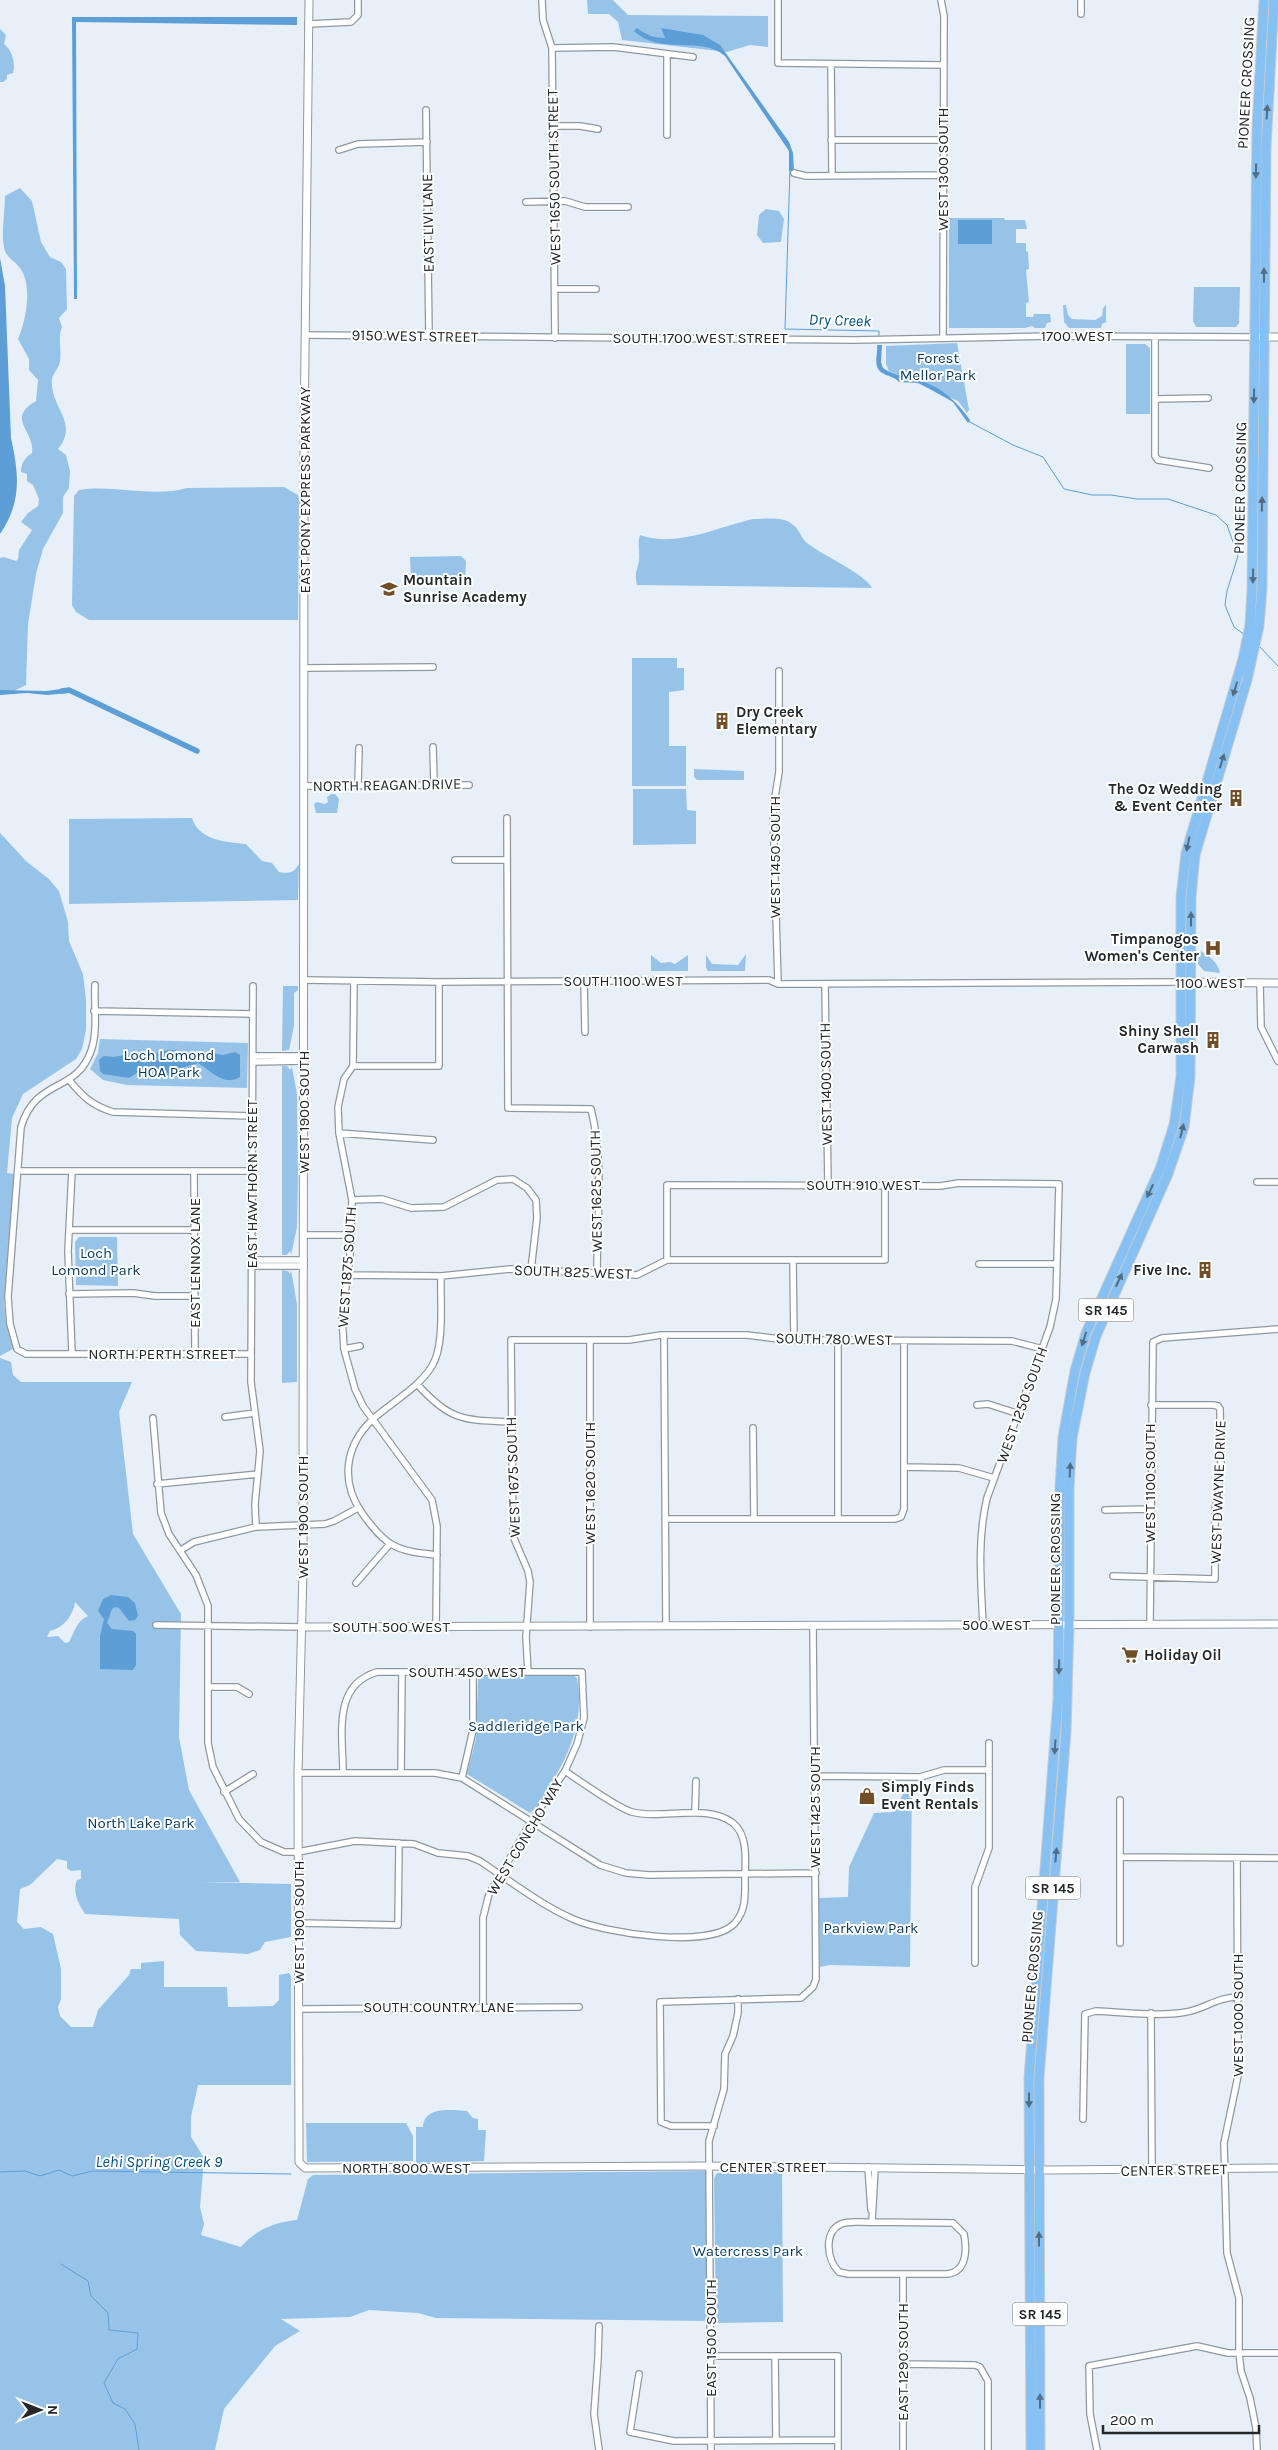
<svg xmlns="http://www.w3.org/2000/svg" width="1278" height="2450" font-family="Karla,sans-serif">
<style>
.green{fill:#98c3e9;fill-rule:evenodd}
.water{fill:#5d9ed6}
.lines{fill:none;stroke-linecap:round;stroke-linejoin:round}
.stream{stroke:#5d9ed6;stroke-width:1}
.canal{stroke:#5d9ed6;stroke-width:5.5}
.minor-casing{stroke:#8f989f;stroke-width:8}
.tertiary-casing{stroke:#8f989f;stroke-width:9}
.trunk-casing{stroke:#cacbcc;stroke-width:11}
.minor{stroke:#fff;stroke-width:5.5}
.tertiary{stroke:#fff;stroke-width:7}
.trunk{stroke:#87c0f2;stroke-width:9}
.oneway{fill:#516c85}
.labels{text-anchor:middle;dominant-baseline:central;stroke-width:4;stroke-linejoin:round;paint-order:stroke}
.shield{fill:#fff;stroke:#66686b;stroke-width:1}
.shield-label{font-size:14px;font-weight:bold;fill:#24282b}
.street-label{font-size:15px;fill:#24282b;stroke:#fff}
.park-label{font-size:15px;fill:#05395e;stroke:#fff}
.poi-label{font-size:15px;font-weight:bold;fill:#24282b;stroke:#fff;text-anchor:start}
.water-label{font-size:16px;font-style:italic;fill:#005084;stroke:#fff}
</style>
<rect width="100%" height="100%" fill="#e7f0f8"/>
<!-- green -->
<path class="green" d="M587 0H613L628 15 768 16V47L750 45 727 52 622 40 618 22 609 14H588Z
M0 29 6 35 4 44C12 50 16 64 13 73L7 75V79L3 82H0Z
M20 188 32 201 41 242 50 257 61 262 66 269 67 309 59 318 62 327C57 340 63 353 59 365 57 370 53 374 52 379 49 407 80 422 58 449L66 455 70 471 69 488 63 497V513L43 549 36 574 28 624 26 685 14 691 0 690V558L4 557 16 561 18 559 19 550 32 530 21 522 28 513 38 506 39 499 33 485 27 481V474L21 472C21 464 25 457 32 453 35 430 5 419 36 401L38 380 29 370V359L18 339C26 320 33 286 20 268 14 260 5 257 4 247 1 231 5 212 5 196Z
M766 209 779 211 784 219 781 242 763 243 757 235 759 215Z
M949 218H1004L1005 220H1025L1027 229H1016V243H1026V251L1028 252 1029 269 1026 270 1029 302 1026 303V317H1033L1034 314H1050L1051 322 1047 323 1045 328H1035L1032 326 1025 328H949Z
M1194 287H1240L1239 323 1236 327H1196L1193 321Z
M1063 305H1066L1068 315 1072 319 1095 320 1102 316 1103 308 1106 305V322L1102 324 1101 328H1069L1064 322Z
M957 343 969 410 967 413 958 401 889 371 886 364V346Z
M1126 344H1145L1150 348V414H1126Z
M284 487 298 495 299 499 298 620H89L76 612 72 605 74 496 79 490C114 484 152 498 187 488Z
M753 519C763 519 778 517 787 521 800 527 800 537 807 543 822 555 865 574 872 588L637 585C634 572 637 572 639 560 640 551 637 544 640 535 677 548 717 527 753 519Z
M461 556 466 561 465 582H446L438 577 432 583H411L410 557Z
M632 658H677V668H684V690L669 692V746H686V786H632Z
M694 769 744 771V780H697L694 777Z
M633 789H686L687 810 696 811V844L633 845Z
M331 794H335L339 799 337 813H316L314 804 317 802 325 804 328 802 327 797Z
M192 818C199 841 227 842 246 844L262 861 272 863 279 872C288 874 294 873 299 864L298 900 69 904V819Z
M0 833 27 862 49 879 59 891 68 922 69 941 83 974 86 1000V1030L82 1049 76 1059 23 1094 12 1118 7 1173 14 1174 4 1303 6 1321 13 1349 0 1356Z
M1198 951C1207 952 1219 964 1220 973L1204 971 1198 964Z
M746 954 745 971H708L706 968V955L712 964 738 965Z
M651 955 661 963 670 962 675 964 688 955V971H651Z
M283 986H298V990L294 993V1026L289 1050 282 1051Z
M100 1039 248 1043 247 1088 127 1085 103 1080 90 1069 98 1053Z
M282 1066H287L290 1070 292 1067 297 1094 298 1177 297 1227 291 1255 290 1251 287 1255H282Z
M79 1237H117L118 1286 76 1285 75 1242Z
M282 1270 288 1271 290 1274 291 1270 297 1304V1382L282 1383Z
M0 1358 11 1362 13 1375 21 1382H132L119 1412 133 1534 181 1614 179 1737 189 1790 240 1882H202L291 1884V1937L265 1942 260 1950 248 1954 196 1951 180 1935 179 1919 85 1914C78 1903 72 1892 77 1880L81 1879V1870L71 1871 67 1868V1861L57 1859 30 1885 20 1889 17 1922 24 1929 41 1927 53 1934 61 1969V1999L58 2007 60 2016 71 2027H93L98 2010 129 1975 131 1969H141V1963L164 1961V1987H227L228 2007 273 2006 279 2000V1975L289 1973 291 1976V2085H198L191 2117V2137L204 2158 200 2207 204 2224 201 2235 241 2247C256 2230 274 2222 297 2220L308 2179 313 2175 707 2171 706 2321 436 2318 418 2313 369 2310 350 2317 281 2319 300 2331 275 2346 224 2409 215 2450H0ZM75 1602 88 1616C77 1620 74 1633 69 1642L65 1643 58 1636 47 1637 50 1631C63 1628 73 1616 75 1602Z
M480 1675H573L577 1678C585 1720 569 1757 546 1791 542 1798 537 1808 530 1813L467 1774 476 1738 478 1679Z
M908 1784H912L910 1967 830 1965 820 1967 818 1898 848 1897 849 1867 874 1813 894 1812Z
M467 2111 473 2118 478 2119V2130H486L484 2161 416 2163V2127H423C424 2106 451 2110 467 2111Z
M306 2123H406L413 2136V2161L307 2162Z
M722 2172H782L783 2322 716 2323 714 2179 716 2174Z"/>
<!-- water -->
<path class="water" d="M72 17H297V25L76 22 77 299H74Z
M637 28C647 35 654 38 665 38L661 28 703 35 720 45 789 142 793 153 794 170 789 171V151L725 56C701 35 660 56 634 31Z
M958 220H992V244H958Z
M0 258 5 286 11 438C19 474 22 502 0 534Z
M877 345H882L881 362 883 368C895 376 907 377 921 381 942 387 958 403 970 420L968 423 953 402 919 383 899 382C894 375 879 376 877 366 875 359 878 352 877 345Z
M69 688V693L47 695 27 693 0 695V690L46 691Z
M175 1050 181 1056 197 1062 213 1053 223 1055 235 1052 240 1055V1077C223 1087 212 1071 198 1063L175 1070 167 1076 148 1066 129 1078 103 1074 100 1071 99 1060 104 1056 113 1057 131 1054 145 1063 159 1051Z
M111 1595 128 1597 135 1603 138 1616 135 1620 129 1621 119 1608 115 1607 112 1609 107 1623 112 1629 133 1631 136 1634V1665L133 1670 100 1669V1636L104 1619 98 1611 103 1599Z"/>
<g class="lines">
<!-- stream -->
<path class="stream" d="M790 169 785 329 879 331V336
M968 421 1013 445 1043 457 1064 489 1092 495H1111L1137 499H1168L1216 515 1227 525 1238 556 1227 591 1225 605 1234 627 1245 635
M1258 645 1278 666
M0 2172 25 2171 40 2176 59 2170 72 2176 93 2171 291 2174
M61 2264 88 2281 91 2296 108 2313 109 2330 138 2333 137 2349 118 2359 104 2383 113 2403 125 2409 135 2424 139 2450"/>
<!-- canal -->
<path class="canal" d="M62 691 69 690 197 751"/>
<!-- minor casing -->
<g class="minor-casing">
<path id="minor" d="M542 0 543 20 552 48 555 338
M778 0V63L943 65
M941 0 944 16 943 338
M1081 14V0
M308 24 351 22 358 15V0
M552 48 613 47 693 57
M667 54V135
M831 64 832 171
M426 110 429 336
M553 126H580L598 129
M831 140H943
M339 150 358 144 427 142
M794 173 806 176 943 175
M526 202 565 201 585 207H628
M555 289H596
M305 335 855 340 1053 336 1255 337
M1155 337V456L1158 460 1209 468
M1155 399 1208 398
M305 668 433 667
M433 747 434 785
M305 786 469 785
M358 786 359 748
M507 818 508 1108 591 1109C604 1160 597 1221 597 1274
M455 860H507
M304 980 439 982 769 980 778 984 1181 982
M354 981 353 1066 344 1079 338 1107 339 1133 352 1200 350 1255 342 1317 344 1349 360 1346
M584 981 585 1032
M1260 983 1261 1027 1278 1061
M778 984 773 810 779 772V671
M825 984 828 1185
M95 985C94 1006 98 1032 91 1051 76 1094 36 1077 21 1127L8 1297 10 1324 17 1349 26 1354H251
M253 986 251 1382 260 1451 255 1504 256 1527
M94 1011 253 1014
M253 1056H305
M253 1062 305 1061
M353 1066H439V982
M70 1081C83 1097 93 1106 113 1112L252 1116
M339 1133 433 1140
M18 1171H252
M72 1171 68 1251 72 1353
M194 1171 195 1354
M1257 1182H1278
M352 1200 382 1199 411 1208 444 1207 497 1180 513 1179 527 1188 536 1200 537 1218 531 1270
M70 1230H195
M304 1235H351
M252 1260H304
M667 1260V1185L940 1186 959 1183 1059 1184 1056 1299 1050 1327 987 1498C977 1540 981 1582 983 1625
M793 1260 794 1340
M979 1264H1057
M252 1266H304
M348 1275 441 1276 510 1269 637 1275 667 1260H885V1185
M69 1294 133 1293 155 1296H195
M664 1335 666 1626
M590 1340V1627
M838 1341V1519
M344 1349 355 1389 363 1406 432 1500 437 1526 436 1627
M417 1384C450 1421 463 1420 511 1422
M977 1405 988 1404 1019 1414
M225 1417 255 1413
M153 1418 161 1513 169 1534 196 1575 208 1606V1743L213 1767 239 1819 261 1842 284 1852H298L355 1841 414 1844 438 1853 468 1856 480 1861C510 1881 541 1905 573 1919 604 1933 711 1950 735 1923 746 1910 745 1896 745 1880 745 1863 749 1836 733 1823 706 1803 663 1820 632 1812 620 1809 578 1780 565 1771
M753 1428 754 1519
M904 1467 959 1468 994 1478
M157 1484 258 1474
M1105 1510 1150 1509
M665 1519H895L901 1517 904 1509V1341
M181 1550 194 1542 256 1527 325 1524 334 1521 358 1508
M437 1555C396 1551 386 1547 362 1513 340 1482 345 1446 372 1420 391 1402 417 1390 432 1366 445 1345 440 1301 441 1276
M1113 1576 1215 1579V1511L1221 1466 1220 1409 1218 1406 1213 1405H1151
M356 1583 389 1545
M1150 1624 1153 1342 1162 1338 1278 1329
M156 1625 301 1627
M528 1672 526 1637 530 1582 528 1571 513 1536 511 1340H629L661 1335H747L787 1340 1012 1341 1043 1349
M208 1687H237L249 1694
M298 1773H435L462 1778 600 1865 626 1873 649 1875 816 1873
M343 1773C343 1735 332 1685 377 1672H582L584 1718 577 1744 565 1771 531 1822 489 1894 483 1918V2007
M401 1773 402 1672
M815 1776 920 1777 944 1770H988
M462 1778 473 1730V1672
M224 1792 253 1774
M1120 1800V1943
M695 1813 696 1781
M1120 1857 1278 1858
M1237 1858 1238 2076 1224 2143 1227 2253 1239 2298V2353L1241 2371 1250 2398 1256 2428 1257 2450
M299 1923 398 1925 399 1843
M975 1963V1887L989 1848V1743
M299 2009 579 2007
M1151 2013 1152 2170
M1083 2119 1085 2014 1096 2011C1124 2012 1159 2017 1186 2012 1204 2009 1218 1997 1238 1997
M714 2126H671L661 2122 660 2002 801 1998 813 1987 816 1979 813 1626
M868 2167 871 2210
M872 2222 953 2223 964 2234C967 2250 967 2272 947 2274H848L839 2272C827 2260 823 2232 841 2224 850 2220 863 2223 872 2222Z
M872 2222 875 2168
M903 2274V2450
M599 2326 598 2359 594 2414 599 2450
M711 2356H838V2450
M775 2356 776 2440
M903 2364 975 2365 980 2367 988 2381V2450
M639 2374 630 2432 674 2441 838 2440
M711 2450 709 2151V2141L724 2089 725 2054 733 2036 738 2013V1999
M1097 2450 1090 2414 1089 2366 1197 2346 1228 2353H1278"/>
</g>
<!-- tertiary casing -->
<g class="tertiary-casing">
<path id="tertiary" d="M309 0 304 441 303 1570 298 1773 299 2162 305 2168 710 2166 1052 2170 1278 2168
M1261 337H1278
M1181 982 1278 983
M301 1627 1278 1624"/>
</g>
<!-- trunk casing -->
<g class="trunk-casing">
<path id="trunk" d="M1031 2450 1029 2078 1058 1699 1060 1487 1063 1437 1075 1371 1086 1333 1160 1169 1174 1125 1181 1077V897L1186 853 1243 659 1250 625 1252 590 1257 128 1264 0
M1040 2450 1039 2078 1066 1732 1069 1624V1489L1072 1438 1085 1373 1096 1336 1168 1174 1184 1127 1190 1077 1191 897 1195 855 1247 680 1259 626 1262 589 1266 147 1274 0"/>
</g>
<!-- minor -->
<use href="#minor" class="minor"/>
<!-- tertiary -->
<use href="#tertiary" class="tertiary"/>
<!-- trunk -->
<use href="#trunk" class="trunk"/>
</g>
<!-- one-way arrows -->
<defs><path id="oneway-solid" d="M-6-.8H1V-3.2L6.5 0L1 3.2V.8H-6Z" transform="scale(1.25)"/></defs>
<g class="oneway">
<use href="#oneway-solid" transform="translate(1267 112) rotate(-87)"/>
<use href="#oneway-solid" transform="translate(1256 171) rotate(91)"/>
<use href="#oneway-solid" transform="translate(1264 275) rotate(-90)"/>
<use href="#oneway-solid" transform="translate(1254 396) rotate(91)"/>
<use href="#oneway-solid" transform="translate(1262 504) rotate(-89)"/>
<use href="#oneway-solid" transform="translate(1253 576) rotate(91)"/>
<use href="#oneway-solid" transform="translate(1235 689) rotate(107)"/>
<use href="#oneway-solid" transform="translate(1222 761) rotate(-73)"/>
<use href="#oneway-solid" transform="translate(1188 844) rotate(102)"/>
<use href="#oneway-solid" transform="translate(1191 919) rotate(-90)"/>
<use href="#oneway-solid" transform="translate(1182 1131) rotate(-76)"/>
<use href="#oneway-solid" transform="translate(1150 1191) rotate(115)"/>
<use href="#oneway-solid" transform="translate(1119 1280) rotate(-65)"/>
<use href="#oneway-solid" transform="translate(1084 1339) rotate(107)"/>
<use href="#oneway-solid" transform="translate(1070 1470) rotate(-87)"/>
<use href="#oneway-solid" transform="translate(1059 1667) rotate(91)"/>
<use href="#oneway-solid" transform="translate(1055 1747) rotate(94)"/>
<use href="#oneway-solid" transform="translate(1056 1855) rotate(-85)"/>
<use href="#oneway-solid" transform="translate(1029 2100) rotate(90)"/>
<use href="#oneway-solid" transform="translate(1039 2239) rotate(-90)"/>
<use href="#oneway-solid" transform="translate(1040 2401) rotate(-90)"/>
</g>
<!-- icons -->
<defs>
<g id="school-bare" transform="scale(1.35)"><path d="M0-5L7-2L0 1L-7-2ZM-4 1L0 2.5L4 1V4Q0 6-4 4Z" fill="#714e27" stroke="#fff" stroke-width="2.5" paint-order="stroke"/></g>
<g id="building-bare" transform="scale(1.35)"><path d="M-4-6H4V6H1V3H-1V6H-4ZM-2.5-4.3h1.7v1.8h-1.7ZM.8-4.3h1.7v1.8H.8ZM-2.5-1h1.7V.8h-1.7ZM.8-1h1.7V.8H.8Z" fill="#714e27" stroke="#fff" stroke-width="2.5" paint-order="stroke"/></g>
<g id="hospital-bare" transform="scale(1.35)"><path d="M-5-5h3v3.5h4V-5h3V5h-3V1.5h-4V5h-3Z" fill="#714e27" stroke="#fff" stroke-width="2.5" paint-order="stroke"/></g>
<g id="supermarket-bare" transform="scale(1.35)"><path d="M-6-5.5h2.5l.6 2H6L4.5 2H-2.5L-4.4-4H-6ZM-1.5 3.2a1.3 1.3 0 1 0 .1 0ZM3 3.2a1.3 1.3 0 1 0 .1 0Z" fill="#714e27" stroke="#fff" stroke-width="2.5" paint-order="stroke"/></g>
<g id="shop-bare" transform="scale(1.35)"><path d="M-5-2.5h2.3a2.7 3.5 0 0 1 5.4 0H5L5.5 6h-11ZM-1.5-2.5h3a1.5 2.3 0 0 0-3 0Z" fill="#714e27" stroke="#fff" stroke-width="2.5" paint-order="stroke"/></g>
</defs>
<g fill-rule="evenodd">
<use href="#school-bare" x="389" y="589"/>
<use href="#building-bare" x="722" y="721"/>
<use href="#building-bare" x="1236" y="798"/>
<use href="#hospital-bare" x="1213" y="948"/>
<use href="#building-bare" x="1213" y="1040"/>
<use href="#building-bare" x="1205" y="1270"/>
<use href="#supermarket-bare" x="1130" y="1655"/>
<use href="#shop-bare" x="867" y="1796"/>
</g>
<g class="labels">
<!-- shield labels -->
<g class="shield">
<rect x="1078.5" y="1298.5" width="55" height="23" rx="4"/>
<rect x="1025.5" y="1876.5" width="55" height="23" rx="4"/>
<rect x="1012.5" y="2302.5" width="55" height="23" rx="4"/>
</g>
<g class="shield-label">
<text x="1106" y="1310">SR 145</text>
<text x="1053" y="1888">SR 145</text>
<text x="1040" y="2314">SR 145</text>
</g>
<!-- street labels -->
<g class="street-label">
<text transform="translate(1246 83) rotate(-87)">PIONEER CROSSING</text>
<text transform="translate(943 169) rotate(-90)">WEST 1300 SOUTH</text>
<text transform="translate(554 177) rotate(-91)">WEST 1650 SOUTH STREET</text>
<text transform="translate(428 223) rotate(-91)">EAST LIVI LANE</text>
<text transform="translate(415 336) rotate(1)">9150 WEST STREET</text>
<text x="1077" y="336">1700 WEST</text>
<text x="700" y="338">SOUTH 1700 WEST STREET</text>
<text transform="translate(1240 488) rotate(-89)">PIONEER CROSSING</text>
<text transform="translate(305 490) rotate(-90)">EAST PONY EXPRESS PARKWAY</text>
<text transform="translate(387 785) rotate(-1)">NORTH REAGAN DRIVE</text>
<text transform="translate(775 857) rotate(-90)">WEST 1450 SOUTH</text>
<text x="623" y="981">SOUTH 1100 WEST</text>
<text x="1210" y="983">1100 WEST</text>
<text transform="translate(826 1084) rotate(-91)">WEST 1400 SOUTH</text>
<text transform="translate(304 1112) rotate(-90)">WEST 1900 SOUTH</text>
<text transform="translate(252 1184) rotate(-90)">EAST HAWTHORN STREET</text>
<text x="863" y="1185">SOUTH 910 WEST</text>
<text transform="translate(596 1191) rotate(-91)">WEST 1625 SOUTH</text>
<text transform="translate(195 1263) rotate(-90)">EAST LENNOX LANE</text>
<text transform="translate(347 1267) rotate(-86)">WEST 1875 SOUTH</text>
<text transform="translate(573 1272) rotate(2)">SOUTH 825 WEST</text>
<text transform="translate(834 1339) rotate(1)">SOUTH 780 WEST</text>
<text x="162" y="1354">NORTH PERTH STREET</text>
<text transform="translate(1022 1405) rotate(-70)">WEST 1250 SOUTH</text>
<text transform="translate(513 1477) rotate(-92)">WEST 1675 SOUTH</text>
<text transform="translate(590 1483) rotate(-90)">WEST 1620 SOUTH</text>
<text transform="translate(1150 1483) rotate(-90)">WEST 1100 SOUTH</text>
<text transform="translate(1218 1492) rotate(-88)">WEST DWAYNE DRIVE</text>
<text transform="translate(303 1517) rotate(-90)">WEST 1900 SOUTH</text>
<text transform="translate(1055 1559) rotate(-90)">PIONEER CROSSING</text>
<text x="996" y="1625">500 WEST</text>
<text x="391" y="1627">SOUTH 500 WEST</text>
<text x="467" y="1672">SOUTH 450 WEST</text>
<text transform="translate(815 1807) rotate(-90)">WEST 1425 SOUTH</text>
<text transform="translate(525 1837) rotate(-59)">WEST CONCHO WAY</text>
<text transform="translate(299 1922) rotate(-90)">WEST 1900 SOUTH</text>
<text transform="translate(1032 1977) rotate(-85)">PIONEER CROSSING</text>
<text x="439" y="2007">SOUTH COUNTRY LANE</text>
<text transform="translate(1238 2015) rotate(-90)">WEST 1000 SOUTH</text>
<text x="773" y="2167">CENTER STREET</text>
<text x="406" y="2168">NORTH 8000 WEST</text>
<text transform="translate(1174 2170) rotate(-1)">CENTER STREET</text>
<text transform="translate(711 2338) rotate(-90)">EAST 1500 SOUTH</text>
<text transform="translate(903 2362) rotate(-90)">EAST 1290 SOUTH</text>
</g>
<!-- park labels -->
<g class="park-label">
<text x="938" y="358">Forest<tspan x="938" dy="17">Mellor Park</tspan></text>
<text x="169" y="1055">Loch Lomond<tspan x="169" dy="17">HOA Park</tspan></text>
<text x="96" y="1253">Loch<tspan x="96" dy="17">Lomond Park</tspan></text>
<text x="526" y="1726">Saddleridge Park</text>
<text x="141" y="1823">North Lake Park</text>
<text x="871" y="1928">Parkview Park</text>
<text x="748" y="2251">Watercress Park</text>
</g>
<!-- poi labels -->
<g class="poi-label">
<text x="403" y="580">Mountain<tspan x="403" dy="17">Sunrise Academy</tspan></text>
<text x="736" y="712">Dry Creek<tspan x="736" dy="17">Elementary</tspan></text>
<text x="1222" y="789" text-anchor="end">The Oz Wedding<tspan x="1222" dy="17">&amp; Event Center</tspan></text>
<text x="1199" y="939" text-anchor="end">Timpanogos<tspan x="1199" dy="17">Women's Center</tspan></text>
<text x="1199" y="1031" text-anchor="end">Shiny Shell<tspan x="1199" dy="17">Carwash</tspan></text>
<text x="1191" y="1270" text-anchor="end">Five Inc.</text>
<text x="1144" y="1655">Holiday Oil</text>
<text x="881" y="1787">Simply Finds<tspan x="881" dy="17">Event Rentals</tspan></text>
</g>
<!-- water labels -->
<g class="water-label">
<text transform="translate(840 320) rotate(2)">Dry Creek</text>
<text x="159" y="2161">Lehi Spring Creek 9</text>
</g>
</g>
<!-- north arrow -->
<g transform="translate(40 2410) rotate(90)" stroke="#ffffff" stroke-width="4" paint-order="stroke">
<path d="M0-4L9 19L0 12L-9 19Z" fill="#24282b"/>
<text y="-8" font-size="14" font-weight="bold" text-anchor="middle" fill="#24282b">N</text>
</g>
<!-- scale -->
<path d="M1103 2425v8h156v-8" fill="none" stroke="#24282b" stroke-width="2.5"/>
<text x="1110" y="2425" font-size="15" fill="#24282b" stroke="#ffffff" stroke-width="4" paint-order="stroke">200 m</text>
</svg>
